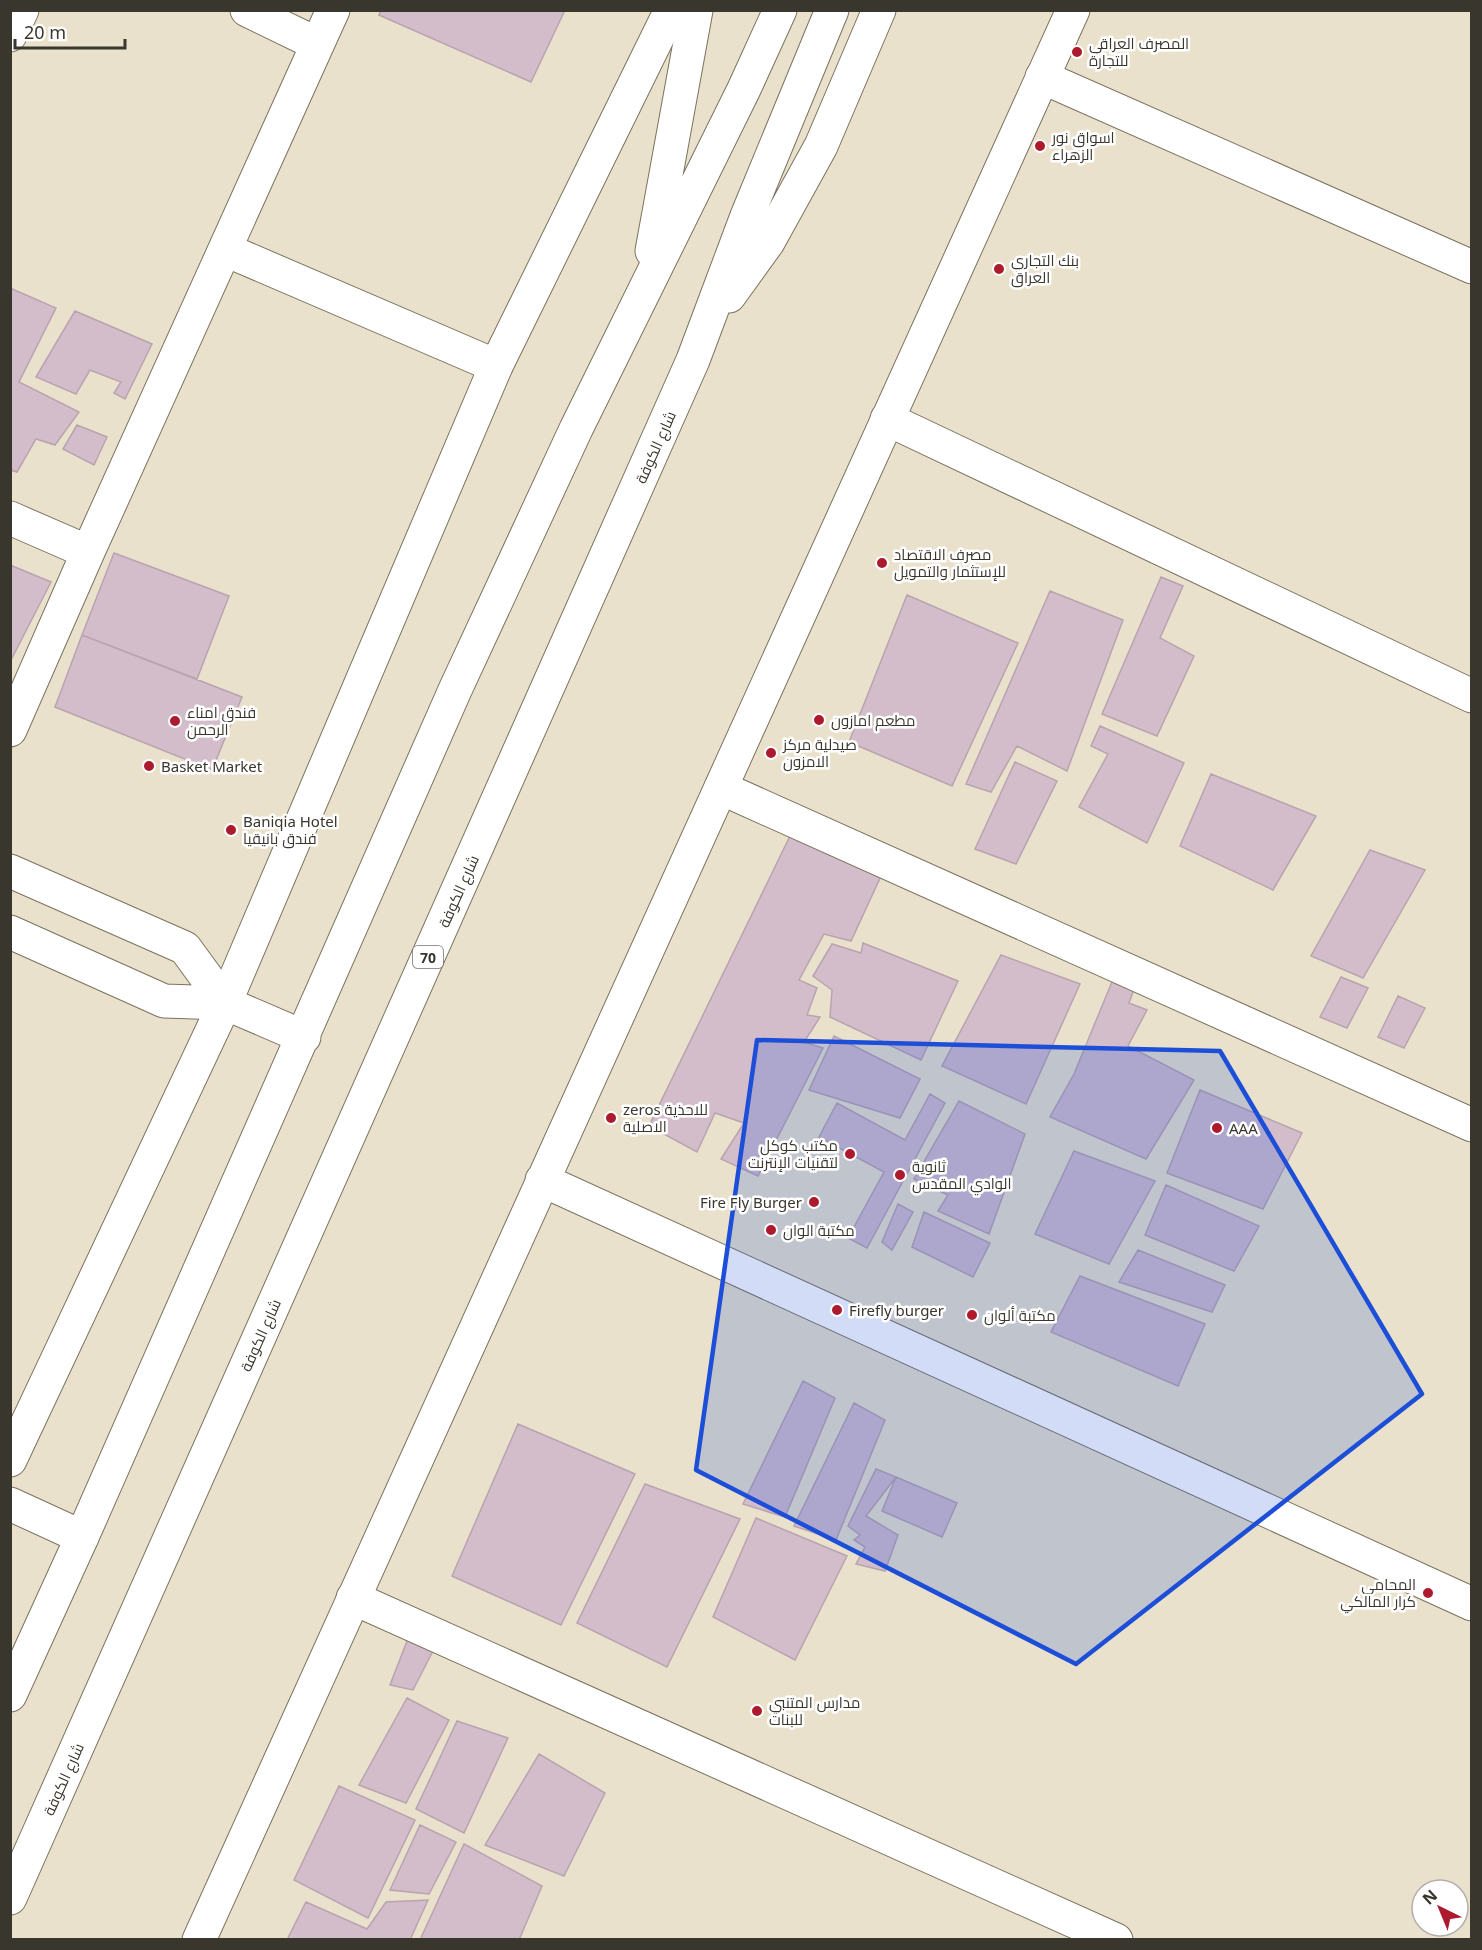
<svg xmlns="http://www.w3.org/2000/svg" width="1482" height="1950" font-family="'Noto Sans',Cairo,sans-serif">
<style>
.building{fill:#d3bdcb;stroke:#b9a3b0;stroke-width:1.5}
.lines{fill:none;stroke-linecap:round;stroke-linejoin:round}
.street-casing{stroke:#7b735f;stroke-width:35}
.secondary-casing{stroke:#7b735f;stroke-width:35}
.highway-casing{stroke:#7b735f;stroke-width:35}
.street{stroke:#fff;stroke-width:33}
.secondary{stroke:#fff;stroke-width:33}
.highway{stroke:#fff;stroke-width:33}
.marked{fill:#1d4ed8;fill-opacity:0.2;stroke:#1d4ed8;stroke-width:4.5;stroke-linejoin:round}
.poi-dot{fill:#ad192d;stroke:#fff;stroke-width:2}
.labels{text-anchor:middle;dominant-baseline:central;stroke-width:5;stroke-linejoin:round;paint-order:stroke}
.shield{fill:#fff;stroke:#74726c;stroke-width:1.5}
.shield-label{font-size:14px;font-weight:bold;fill:#39362d}
.poi-label{font-size:15px;fill:#39362d;stroke:#fff;text-anchor:start}
.street-label{font-size:15px;fill:#39362d;stroke:#fff}
</style>
<rect width="100%" height="100%" fill="#e9e1cb"/>
<!-- building -->
<path class="building" d="M381 10H565L531 82 379 15Z
M10 288 56 308 19 382 79 412 55 445 36 439 17 472 10 470Z
M75 311 152 344 125 399 114 393 121 382 90 370 76 394 36 377Z
M77 425 107 437 94 465 63 449Z
M114 553 229 596 197 679 82 635Z
M10 565 51 582 10 662Z
M1161 577 1183 586 1160 638 1194 656 1157 736 1102 714Z
M1050 591 1123 620 1067 771 1017 746 991 792 966 784Z
M907 595 1018 643 952 786 849 742Z
M82 635 242 697 212 770 55 707Z
M1100 726 1184 763 1147 843 1079 807 1108 754 1091 746Z
M1015 762 1057 781 1016 864 975 849Z
M1211 774 1316 816 1273 890 1180 846Z
M791 834 881 876 851 941 824 934 799 980 817 988 807 1015 820 1017 804 1042 823 1048 758 1176 721 1159 744 1123 715 1113 697 1152 649 1126Z
M1370 850 1425 870 1363 978 1311 956Z
M863 943 958 981 921 1060 830 1017 832 990 813 976 832 944 861 953Z
M1001 955 1080 984 1026 1104 942 1066Z
M1114 977 1135 987 1129 1003 1147 1010 1128 1046 1194 1080 1146 1159 1050 1117 1074 1074Z
M1341 977 1368 988 1347 1028 1320 1017Z
M1398 996 1425 1008 1404 1048 1378 1037Z
M834 1036 920 1079 900 1118 809 1090Z
M1200 1090 1302 1133 1263 1209 1167 1173Z
M930 1094 945 1103 867 1248 848 1238 884 1172 819 1137 837 1103 905 1140Z
M959 1101 1025 1134 989 1234 938 1211 948 1195 914 1179Z
M1074 1151 1155 1181 1109 1264 1035 1234Z
M1166 1185 1259 1226 1234 1271 1145 1235Z
M898 1204 913 1212 892 1250 882 1242Z
M924 1212 990 1243 973 1277 912 1247Z
M1138 1250 1225 1285 1212 1312 1119 1282Z
M1080 1276 1205 1324 1178 1386 1051 1332Z
M803 1381 835 1398 785 1517 743 1504Z
M854 1403 885 1420 836 1540 794 1526Z
M518 1424 635 1474 561 1625 452 1576Z
M876 1469 896 1477 866 1516 898 1535 885 1571 856 1564 865 1547 854 1540 860 1535 848 1526Z
M896 1477 957 1503 942 1537 882 1511Z
M645 1484 740 1519 667 1667 577 1623Z
M756 1518 847 1556 795 1660 713 1617Z
M409 1636 436 1645 413 1690 390 1685Z
M407 1698 449 1720 406 1803 359 1785Z
M457 1721 508 1738 464 1833 416 1809Z
M539 1754 605 1793 564 1876 485 1845Z
M339 1786 415 1820 368 1918 294 1880Z
M420 1825 456 1842 429 1894 390 1890Z
M464 1844 542 1886 519 1940H420Z
M428 1900 410 1940H287L306 1902 367 1929 386 1902Z"/>
<g class="lines">
<!-- street casing -->
<g class="street-casing">
<path id="street" d="M247 10 317 44
M10 35 22 10
M1042 77 1472 267
M226 250 496 366
M887 419 1472 696
M10 518 88 552
M10 730 88 552 333 10
M721 788 1472 1125
M10 1504 82 1537
M353 1598 1116 1940"/>
</g>
<!-- secondary casing -->
<g class="secondary-casing">
<path id="secondary" d="M10 871 185 948 225 1003
M10 932 164 1001 225 1003
M542 1180 1472 1604
M10 1460 225 1003 496 366 671 10
M199 1940 1073 10"/>
</g>
<!-- highway casing -->
<g class="highway-casing">
<path id="highway" d="M652 251 696 10
M729 296 768 242 821 146 879 10
M225 1003 304 1037
M10 1695 82 1537 455 690 576 429 744 89 780 10
M10 1898 693 360 747 216 832 10"/>
</g>
<!-- street -->
<use href="#street" class="street"/>
<!-- secondary -->
<use href="#secondary" class="secondary"/>
<!-- highway -->
<use href="#highway" class="highway"/>
</g>
<!-- marked area -->
<path class="marked" d="M757 1040 1220 1051 1422 1394 1076 1664 696 1470Z"/>
<!-- markers -->
<g class="poi-dot">
<circle cx="1077" cy="52" r="6"/>
<circle cx="1040" cy="146" r="6"/>
<circle cx="999" cy="269" r="6"/>
<circle cx="882" cy="563" r="6"/>
<circle cx="819" cy="720" r="6"/>
<circle cx="175" cy="721" r="6"/>
<circle cx="771" cy="753" r="6"/>
<circle cx="149" cy="766" r="6"/>
<circle cx="231" cy="830" r="6"/>
<circle cx="611" cy="1118" r="6"/>
<circle cx="1217" cy="1128" r="6"/>
<circle cx="850" cy="1154" r="6"/>
<circle cx="900" cy="1175" r="6"/>
<circle cx="814" cy="1202" r="6"/>
<circle cx="771" cy="1230" r="6"/>
<circle cx="837" cy="1310" r="6"/>
<circle cx="972" cy="1315" r="6"/>
<circle cx="1428" cy="1593" r="6"/>
<circle cx="757" cy="1711" r="6"/>
</g>
<g class="labels">
<!-- shield labels -->
<rect class="shield" x="413" y="946" width="30" height="22" rx="4.5"/>
<g class="shield-label">
<text x="428" y="957">70</text>
</g>
<!-- poi labels -->
<g class="poi-label">
<text x="1089" y="43">المصرف العراقي<tspan x="1089" dy="17">للتجارة</tspan></text>
<text x="1052" y="137">اسواق نور<tspan x="1052" dy="17">الزهراء</tspan></text>
<text x="1011" y="260">بنك التجاري<tspan x="1011" dy="17">العراق</tspan></text>
<text x="894" y="554">مصرف الاقتصاد<tspan x="894" dy="17">للإستثمار والتمويل</tspan></text>
<text x="187" y="712">فندق امناء<tspan x="187" dy="17">الرحمن</tspan></text>
<text x="831" y="720">مطعم امازون</text>
<text x="783" y="744">صيدلية مركز<tspan x="783" dy="17">الامزون</tspan></text>
<text x="161" y="766">Basket Market</text>
<text x="243" y="821">Baniqia Hotel<tspan x="243" dy="17">فندق بانيقيا</tspan></text>
<text x="623" y="1109">zeros للاحذية<tspan x="623" dy="17">الاصلية</tspan></text>
<text x="1229" y="1128">AAA</text>
<text x="838" y="1145" text-anchor="end">مكتب كوكل<tspan x="838" dy="17">لتقنيات الإنترنت</tspan></text>
<text x="912" y="1166">ثانوية<tspan x="912" dy="17">الوادي المقدس</tspan></text>
<text x="802" y="1202" text-anchor="end">Fire Fly Burger</text>
<text x="783" y="1230">مكتبة الوان</text>
<text x="849" y="1310">Firefly burger</text>
<text x="984" y="1315">مكتبة ألوان</text>
<text x="1416" y="1584" text-anchor="end">المحامي<tspan x="1416" dy="17">كرار المالكي</tspan></text>
<text x="769" y="1702">مدارس المتنبي<tspan x="769" dy="17">للبنات</tspan></text>
</g>
<!-- street labels -->
<g class="street-label">
<text transform="translate(655 447) rotate(-66)">شارع الكوفة</text>
<text transform="translate(458 891) rotate(-66)">شارع الكوفة</text>
<text transform="translate(260 1335) rotate(-66)">شارع الكوفة</text>
<text transform="translate(63 1779) rotate(-66)">شارع الكوفة</text>
</g>
</g>
<!-- border -->
<rect width="1482" height="1950" fill="none" stroke="#39362d" stroke-width="24"/>
<!-- north arrow -->
<g transform="translate(1440 1908) rotate(317)"><circle r="28" fill="#ffffff" stroke="#b0afab" stroke-width="1.5"/>
<path d="M0-4.5L10 22L0 15L-10 22Z" fill="#ad192d"/>
<text y="-9" font-size="16" font-weight="bold" text-anchor="middle" fill="#39362d">N</text>
</g>
<!-- scale -->
<path d="M15 39v9h110v-9" fill="none" stroke="#39362d" stroke-width="3"/>
<text x="24" y="39" font-size="18" fill="#39362d" stroke="#ffffff" stroke-width="4.5" paint-order="stroke">20 m</text>
</svg>
